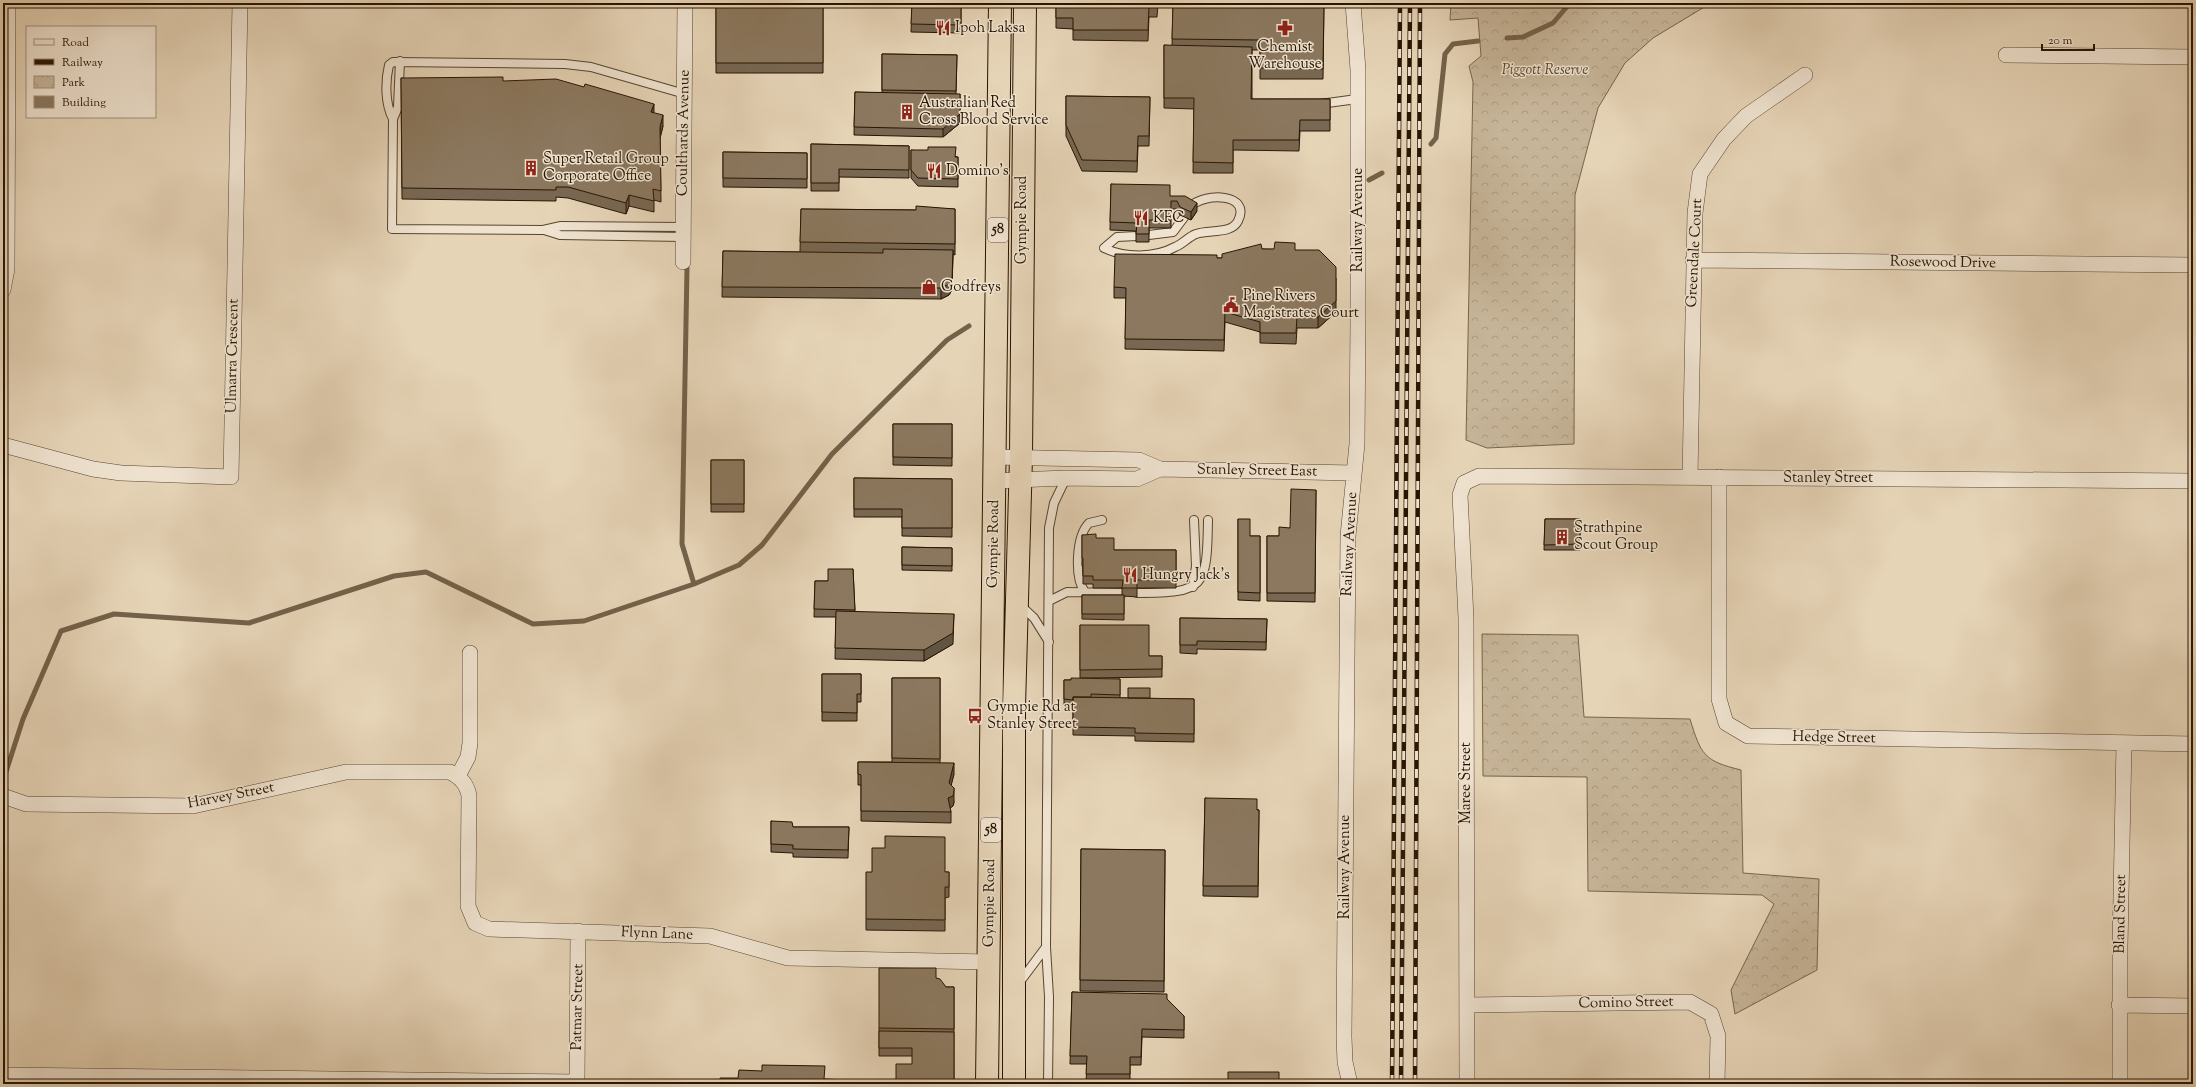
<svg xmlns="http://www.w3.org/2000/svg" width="2196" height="1087" font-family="'Sorts Mill Goudy',serif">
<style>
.park{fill:url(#park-crowns);stroke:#77644c}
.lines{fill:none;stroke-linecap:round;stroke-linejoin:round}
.stream{stroke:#736149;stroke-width:5}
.service-casing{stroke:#58452e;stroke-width:10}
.minor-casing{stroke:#58452e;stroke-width:16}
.trunk-casing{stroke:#281500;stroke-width:24}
.service{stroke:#efe3d0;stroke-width:8}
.minor{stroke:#efe3d0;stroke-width:15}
.trunk{stroke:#e6d4b7;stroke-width:22}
.rail-casing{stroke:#281500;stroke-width:4.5}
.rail{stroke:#efe3d0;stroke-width:3;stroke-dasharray:9;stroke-linecap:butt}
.wall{fill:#786752;stroke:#281500}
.shaded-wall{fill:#615442;stroke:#281500}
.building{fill:#8b785f;stroke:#281500}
.labels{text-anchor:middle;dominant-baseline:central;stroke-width:3;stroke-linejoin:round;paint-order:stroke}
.shield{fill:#efe3d0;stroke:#64533e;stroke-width:1}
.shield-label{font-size:14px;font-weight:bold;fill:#281500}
.poi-label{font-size:15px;fill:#281500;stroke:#efe3d0;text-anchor:start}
.park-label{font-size:15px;font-style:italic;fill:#57452e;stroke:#efe3d0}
.street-label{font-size:15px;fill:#281500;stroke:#efe3d0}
</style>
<defs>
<pattern id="park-crowns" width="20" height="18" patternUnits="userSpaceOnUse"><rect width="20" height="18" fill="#c6b498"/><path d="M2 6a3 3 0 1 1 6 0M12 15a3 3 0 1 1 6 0" fill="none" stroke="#aa9a81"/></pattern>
</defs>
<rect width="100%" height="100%" fill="#e6d4b7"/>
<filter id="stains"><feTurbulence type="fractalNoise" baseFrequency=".005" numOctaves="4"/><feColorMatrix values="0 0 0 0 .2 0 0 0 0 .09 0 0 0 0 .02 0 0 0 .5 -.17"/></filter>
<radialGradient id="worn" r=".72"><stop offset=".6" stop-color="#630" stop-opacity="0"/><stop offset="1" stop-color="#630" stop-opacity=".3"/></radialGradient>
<!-- park -->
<path class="park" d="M1451 3H1711L1653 38 1625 63 1598 108 1575 195 1574 444 1487 448 1466 440 1473 82 1469 66 1481 56 1478 18 1450 20Z
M1482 634 1578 635 1584 717 1690 719C1701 755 1704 761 1741 770L1743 873 1819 879 1817 970 1735 1014 1731 990 1774 904 1762 895 1588 891 1587 777 1483 776Z"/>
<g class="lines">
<!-- stream -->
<path class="stream" d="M1507 38 1523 37 1553 23 1570 3
M1431 144 1436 138 1445 54 1453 44 1478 41
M1369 180 1382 173
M687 268 682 544 694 584
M3 781 23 719 61 631 114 614 249 623 394 576 426 572 533 624 584 621 694 584 739 565 762 545 832 454 947 340 969 326"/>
<!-- service casing -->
<g class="service-casing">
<path id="service" d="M400 61 398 107 393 119 392 229 543 230 561 226 683 227
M1320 104 1357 99
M393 119C385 104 385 82 389 65L393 62 565 64 591 67 685 94
M544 230 560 235 683 237
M1149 235 1173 232 1185 216
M1137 236 1117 237 1104 248C1125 258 1155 258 1175 247 1183 244 1188 237 1196 234 1208 229 1231 235 1238 221 1252 193 1204 192 1190 207
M1193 587 1196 566 1194 520
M1085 592C1074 578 1076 536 1089 523L1102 520
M1137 593C1205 593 1207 588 1208 520
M1049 601 1067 592 1123 593
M1020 605 1034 618 1049 642
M1019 983 1046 947
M1048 1084 1049 997 1046 947 1049 528 1054 503 1066 478"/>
</g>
<!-- minor casing -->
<g class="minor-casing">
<path id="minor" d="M2006 55 2193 57
M1693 260 2193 265
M683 262 685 3
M3 290 7 269 8 3
M3 445 93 469 121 473 231 477 240 3
M996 457 1139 460 1160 469 1354 473
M1690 477 1695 213 1700 174 1724 139 1746 116 1805 75
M1719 477V699L1726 723 1748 736 2193 744
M995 481 1066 478 1137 479 1160 469
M458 776 468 757 470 743V653
M3 796 26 804 193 806 346 772H450C461 778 466 783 469 795L468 906 475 923 489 929 710 936 788 958 989 962
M1467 1005 1690 1002 1711 1014 1718 1036 1717 1084
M2119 1005 2193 1006
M3 1075 577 1082
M577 1084 578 931
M1350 1084 1345 1062 1344 1037 1348 536 1357 444 1358 318V70L1353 3
M1467 1084 1466 618 1460 495 1464 483 1479 476 2193 481
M2120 1084V947L2124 744"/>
</g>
<!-- trunk casing -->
<g class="trunk-casing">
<path id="trunk" d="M987 1084 1000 3
M1014 1084V707L1021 457 1025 3"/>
</g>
<!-- service -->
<use href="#service" class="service"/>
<!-- minor -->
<use href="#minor" class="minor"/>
<!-- trunk -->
<use href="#trunk" class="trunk"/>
<!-- rail casing -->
<g class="rail-casing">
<path id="rail" d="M1392 1084 1400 3
M1401 1084 1410 3
M1415 1084 1420 3"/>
</g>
<!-- rail -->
<use href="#rail" class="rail"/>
</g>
<!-- wall -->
<path class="wall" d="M716 3H823V73H716Z
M912 3H961V33L911 32Z
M1056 3H1158L1157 17H1149L1148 41 1073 40V29L1056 28Z
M1173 3H1324L1323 79H1260V50H1252V99H1330V131H1300L1299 151 1233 150V173H1193L1194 109 1164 108V45L1172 46Z
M882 54 957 55 956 94 960 123 943 137 854 135 855 92 882 93Z
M401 78 654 113 663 126 660 138 661 202 654 200V212L629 206 626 214 568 198 556 197V201L402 199Z
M1066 96 1150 97 1149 146H1138L1137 172 1082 171 1066 136Z
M811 144 909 146V178L839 177V191H811Z
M911 150 958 157V187L918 186 911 178Z
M723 152 807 153V188L723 187Z
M1111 184 1170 196 1197 211 1191 220 1180 215 1177 209H1171V228H1149V242H1136V231L1110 230Z
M801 209 916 210 955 209V255L953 254 952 290 949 295 941 299 722 297 723 251 800 252Z
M1262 249 1295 250 1336 312 1318 328H1297L1296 344 1260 343V332L1225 322 1224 351 1125 349 1126 298H1114V287L1217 258H1222Z
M893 424H952V466L893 465Z
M711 460H744V512H711Z
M854 478 952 479V537L902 536V517H854Z
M1316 490 1315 602 1267 601V536H1279L1290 528Z
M1238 519 1250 536H1260V601L1238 600Z
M1545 519H1580V550H1544Z
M1082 535 1096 538 1114 550H1176V588H1137V597L1124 596V620L1082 619V595H1122V588H1093V584H1083V566H1082Z
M902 547 952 548V571L902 570Z
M853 569 855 612 953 644 924 661 835 659 836 617H814L815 581H828Z
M1180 618 1267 619 1266 650 1197 649V654L1180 653Z
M1080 625 1149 656H1162V677L1080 678Z
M822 674H861V702H857V721H822Z
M892 678H940V763L954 774 951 785 954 802 953 806 950 808 951 812V823L861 821V785H858V762H892Z
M1120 679V698L1194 699V742L1135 741V736L1073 735V705H1064V680Z
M1205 798 1259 810 1258 897 1203 896Z
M771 821 793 827H849L848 858 793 857V853L771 852Z
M1081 849 1165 850 1164 992 1080 991Z
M945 872H949V897L945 898V931L866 930V919Z
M936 978 946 987H954V1084L912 1056H879V1028Z
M1072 992 1167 999 1184 1016V1038L1142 1037 1141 1065H1130V1083L1086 1082 1087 1064H1070Z"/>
<!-- shaded-wall -->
<path class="shaded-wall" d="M960 94V123L943 137V129Z
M654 104V114L651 112Z
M663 115V126L660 138V127Z
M629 195V206L626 214V203Z
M1197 203V211L1191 220V212Z
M953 250 952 290 949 295 941 299V288Z
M1336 278V312L1318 328V317Z
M954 614 953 644 924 661V650Z
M954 763V774L949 794V783Z
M954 788V802L953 806 948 809V798Z"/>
<!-- building -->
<path class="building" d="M716 3H823V63H716Z
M912 3H961V25L911 24Z
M1056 3H1157V7L1149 6 1148 30H1073V18H1056Z
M1173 3H1324L1323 69 1260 68V40L1172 39Z
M1164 45 1252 47 1251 99H1330V120H1300L1299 140H1233V163L1193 162 1194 98H1164Z
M882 54 957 55 956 91 882 90Z
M503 77V81L556 79 584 87 585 84 654 104 651 112 663 115 660 127 661 191 653 189 654 201 629 195 626 203 568 187H556V190L402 188 401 78Z
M855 92 960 94V114L943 129 854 127Z
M1066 96 1150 97 1149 136H1138L1137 161 1082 160 1066 125Z
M811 144 909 146V170L839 169V183H811Z
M928 147H956L955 157H958V179L918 178 911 170V150H928Z
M723 152 807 153V179L723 178Z
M1111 184 1170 185V196H1185L1197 203 1191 212 1180 207 1177 201H1171V220H1149V234H1136L1137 223 1110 222Z
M916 206 955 209V244L800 242 801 209 916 210Z
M1275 242 1295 243V250H1319L1336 267V301L1318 317H1297L1296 333H1260V322L1225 312 1224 340 1125 339 1126 288 1114 287 1115 254 1217 255V258H1222V254L1261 244 1262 249H1274Z
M883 249 953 250 952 280 949 284 941 288 722 287 723 251 883 253Z
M893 424H952V458L893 457Z
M711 460H744V504H711Z
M854 478 952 479V528H902V509H854Z
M1291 489 1316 490 1315 593H1267V536H1279V527L1290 528Z
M1238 519H1250V536H1260V593L1238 592Z
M1545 519H1580V544L1544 545Z
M1096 534V538H1114V550H1176V580H1137V588H1122L1123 580H1093V576H1083V558H1082V535Z
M902 547 952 548V566L902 565Z
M828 569H853L855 610 814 609 815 581H828Z
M1082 595H1124V614H1082Z
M836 611 954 614 953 633 924 650 835 648Z
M1180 618 1267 619 1266 642 1197 641V645H1180Z
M1080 625H1149V656H1162V669L1080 670Z
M822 674H861V694H857V713L822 712Z
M892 678H940V759L892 758Z
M1071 678 1120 679V695L1091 694V697H1073V700L1064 699V680H1071Z
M1128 688H1150V698H1128Z
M1073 697 1194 699V734L1135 733V728L1073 727Z
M858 762 954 763 949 783 954 788V791L953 796 948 798 951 812 861 811V775L858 774Z
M1205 798 1257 799V810H1259L1258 886H1203Z
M771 821 792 822 793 827H849L848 850 793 849V845L771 844Z
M885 836 945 837V872H949V887H945V920L866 919V872H872V848H885Z
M1081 849 1165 850 1164 981 1080 980Z
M879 968H936V978L940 979 946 987H954V1029L879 1028Z
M1072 992 1167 994V999L1184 1016V1030L1142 1029 1141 1057H1130V1074H1086L1087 1056H1070Z
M879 1031 954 1032V1084H896V1064H912V1048H879Z
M762 1065 825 1066 824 1079 849 1080V1084H720V1078H738L739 1070 762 1071Z
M1228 1072H1279V1084H1228Z"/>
<!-- icons -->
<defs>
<g id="restaurant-bare" transform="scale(1.2)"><path d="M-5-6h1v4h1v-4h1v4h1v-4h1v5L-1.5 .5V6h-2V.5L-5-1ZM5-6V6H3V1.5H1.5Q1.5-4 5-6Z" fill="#8f2418" stroke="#efe3d0" stroke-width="2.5" paint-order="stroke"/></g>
<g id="pharmacy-bare" transform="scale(1.2)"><path d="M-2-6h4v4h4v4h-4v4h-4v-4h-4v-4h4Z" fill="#8f2418" stroke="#efe3d0" stroke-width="2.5" paint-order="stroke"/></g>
<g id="building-bare" transform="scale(1.2)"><path d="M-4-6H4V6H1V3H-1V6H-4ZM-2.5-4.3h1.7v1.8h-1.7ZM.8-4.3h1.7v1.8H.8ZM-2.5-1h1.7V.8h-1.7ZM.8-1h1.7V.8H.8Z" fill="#8f2418" stroke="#efe3d0" stroke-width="2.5" paint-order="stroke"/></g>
<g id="shop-bare" transform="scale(1.2)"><path d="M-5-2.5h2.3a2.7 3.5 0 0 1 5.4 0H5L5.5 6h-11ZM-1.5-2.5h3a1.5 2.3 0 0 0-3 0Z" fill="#8f2418" stroke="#efe3d0" stroke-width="2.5" paint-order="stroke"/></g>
<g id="civic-bare" transform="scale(1.2)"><path d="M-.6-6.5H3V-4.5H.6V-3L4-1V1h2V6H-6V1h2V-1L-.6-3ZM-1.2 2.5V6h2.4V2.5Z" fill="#8f2418" stroke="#efe3d0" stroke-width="2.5" paint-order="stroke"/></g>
<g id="bus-bare" transform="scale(1.2)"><path d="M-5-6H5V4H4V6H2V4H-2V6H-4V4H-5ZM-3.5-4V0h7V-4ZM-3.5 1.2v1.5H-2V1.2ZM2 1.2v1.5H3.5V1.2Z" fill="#8f2418" stroke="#efe3d0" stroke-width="2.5" paint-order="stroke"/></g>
</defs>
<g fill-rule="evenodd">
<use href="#restaurant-bare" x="943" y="28"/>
<use href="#pharmacy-bare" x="1285" y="28"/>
<use href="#building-bare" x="907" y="112"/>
<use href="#building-bare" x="531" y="168"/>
<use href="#restaurant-bare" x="934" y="171"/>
<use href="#restaurant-bare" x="1141" y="218"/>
<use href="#shop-bare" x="929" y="287"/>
<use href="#civic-bare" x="1231" y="305"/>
<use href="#building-bare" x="1562" y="537"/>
<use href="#restaurant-bare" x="1130" y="575"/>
<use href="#bus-bare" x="975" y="716"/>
</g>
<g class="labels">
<!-- shield labels -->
<g class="shield">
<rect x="988" y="218" width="20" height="24" rx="3"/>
<rect x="981" y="818" width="20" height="24" rx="3"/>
</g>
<g class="shield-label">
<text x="998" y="230">58</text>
<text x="991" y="830">58</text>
</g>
<!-- poi labels -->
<g class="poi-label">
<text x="955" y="28">Ipoh Laksa</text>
<text x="1285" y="47" text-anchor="middle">Chemist<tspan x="1285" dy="17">Warehouse</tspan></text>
<text x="919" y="103">Australian Red<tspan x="919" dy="17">Cross Blood Service</tspan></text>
<text x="543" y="159">Super Retail Group<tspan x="543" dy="17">Corporate Office</tspan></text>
<text x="946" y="171">Domino's</text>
<text x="1153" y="218">KFC</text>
<text x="941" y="287">Godfreys</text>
<text x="1243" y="296">Pine Rivers<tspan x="1243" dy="17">Magistrates Court</tspan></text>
<text x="1574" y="528">Strathpine<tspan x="1574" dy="17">Scout Group</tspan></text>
<text x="1142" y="575">Hungry Jack's</text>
<text x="987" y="707">Gympie Rd at<tspan x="987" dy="17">Stanley Street</tspan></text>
</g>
<!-- park labels -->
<g class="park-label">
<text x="1545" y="70">Piggott Reserve</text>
</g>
<!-- street labels -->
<g class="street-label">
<text transform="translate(684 133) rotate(-89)">Coulthards Avenue</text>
<text transform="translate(1022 220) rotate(-90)">Gympie Road</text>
<text transform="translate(1358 220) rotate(-90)">Railway Avenue</text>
<text transform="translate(1695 253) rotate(-87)">Greendale Court</text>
<text transform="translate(1943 263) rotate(1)">Rosewood Drive</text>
<text transform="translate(233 356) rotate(-89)">Ulmarra Crescent</text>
<text transform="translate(1257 471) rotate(1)">Stanley Street East</text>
<text x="1828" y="478">Stanley Street</text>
<text transform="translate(994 544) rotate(-89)">Gympie Road</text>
<text transform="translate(1350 544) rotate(-87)">Railway Avenue</text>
<text transform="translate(1834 738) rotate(1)">Hedge Street</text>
<text transform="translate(1466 783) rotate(-90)">Maree Street</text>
<text transform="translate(231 796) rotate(-11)">Harvey Street</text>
<text transform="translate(1345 867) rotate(-90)">Railway Avenue</text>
<text transform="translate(990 903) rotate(-89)">Gympie Road</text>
<text transform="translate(2121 914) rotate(-89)">Bland Street</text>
<text transform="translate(657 934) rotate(2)">Flynn Lane</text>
<text transform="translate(1626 1003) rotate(-1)">Comino Street</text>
<text transform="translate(578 1007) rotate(-89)">Patmar Street</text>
</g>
</g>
<!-- margin -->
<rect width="2196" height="1087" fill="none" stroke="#e6d4b7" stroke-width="16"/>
<rect x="4" y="4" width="2188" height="1079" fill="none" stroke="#281500" stroke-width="2"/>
<rect x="8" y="8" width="2180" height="1071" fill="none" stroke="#281500"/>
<!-- legend -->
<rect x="26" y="26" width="130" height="92" fill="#efe3d0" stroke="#9f917d"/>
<rect x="34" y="39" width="20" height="6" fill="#efe3d0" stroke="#9f917d"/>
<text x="62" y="46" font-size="12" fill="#281500">Road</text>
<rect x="34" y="59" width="20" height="6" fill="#281500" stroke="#9f917d"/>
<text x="62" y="66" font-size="12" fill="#281500">Railway</text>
<rect x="34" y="76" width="20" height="12" fill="url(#park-crowns)" stroke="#9f917d"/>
<text x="62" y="86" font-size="12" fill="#281500">Park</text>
<rect x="34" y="96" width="20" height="12" fill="#8b785f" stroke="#9f917d"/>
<text x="62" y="106" font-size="12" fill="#281500">Building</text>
<!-- scale -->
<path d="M2042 44v6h52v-6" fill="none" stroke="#281500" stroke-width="2"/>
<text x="2048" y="44" font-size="12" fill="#281500" stroke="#efe3d0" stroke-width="3" paint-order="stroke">20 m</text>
<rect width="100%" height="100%" filter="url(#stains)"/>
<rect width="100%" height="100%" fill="url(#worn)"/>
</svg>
